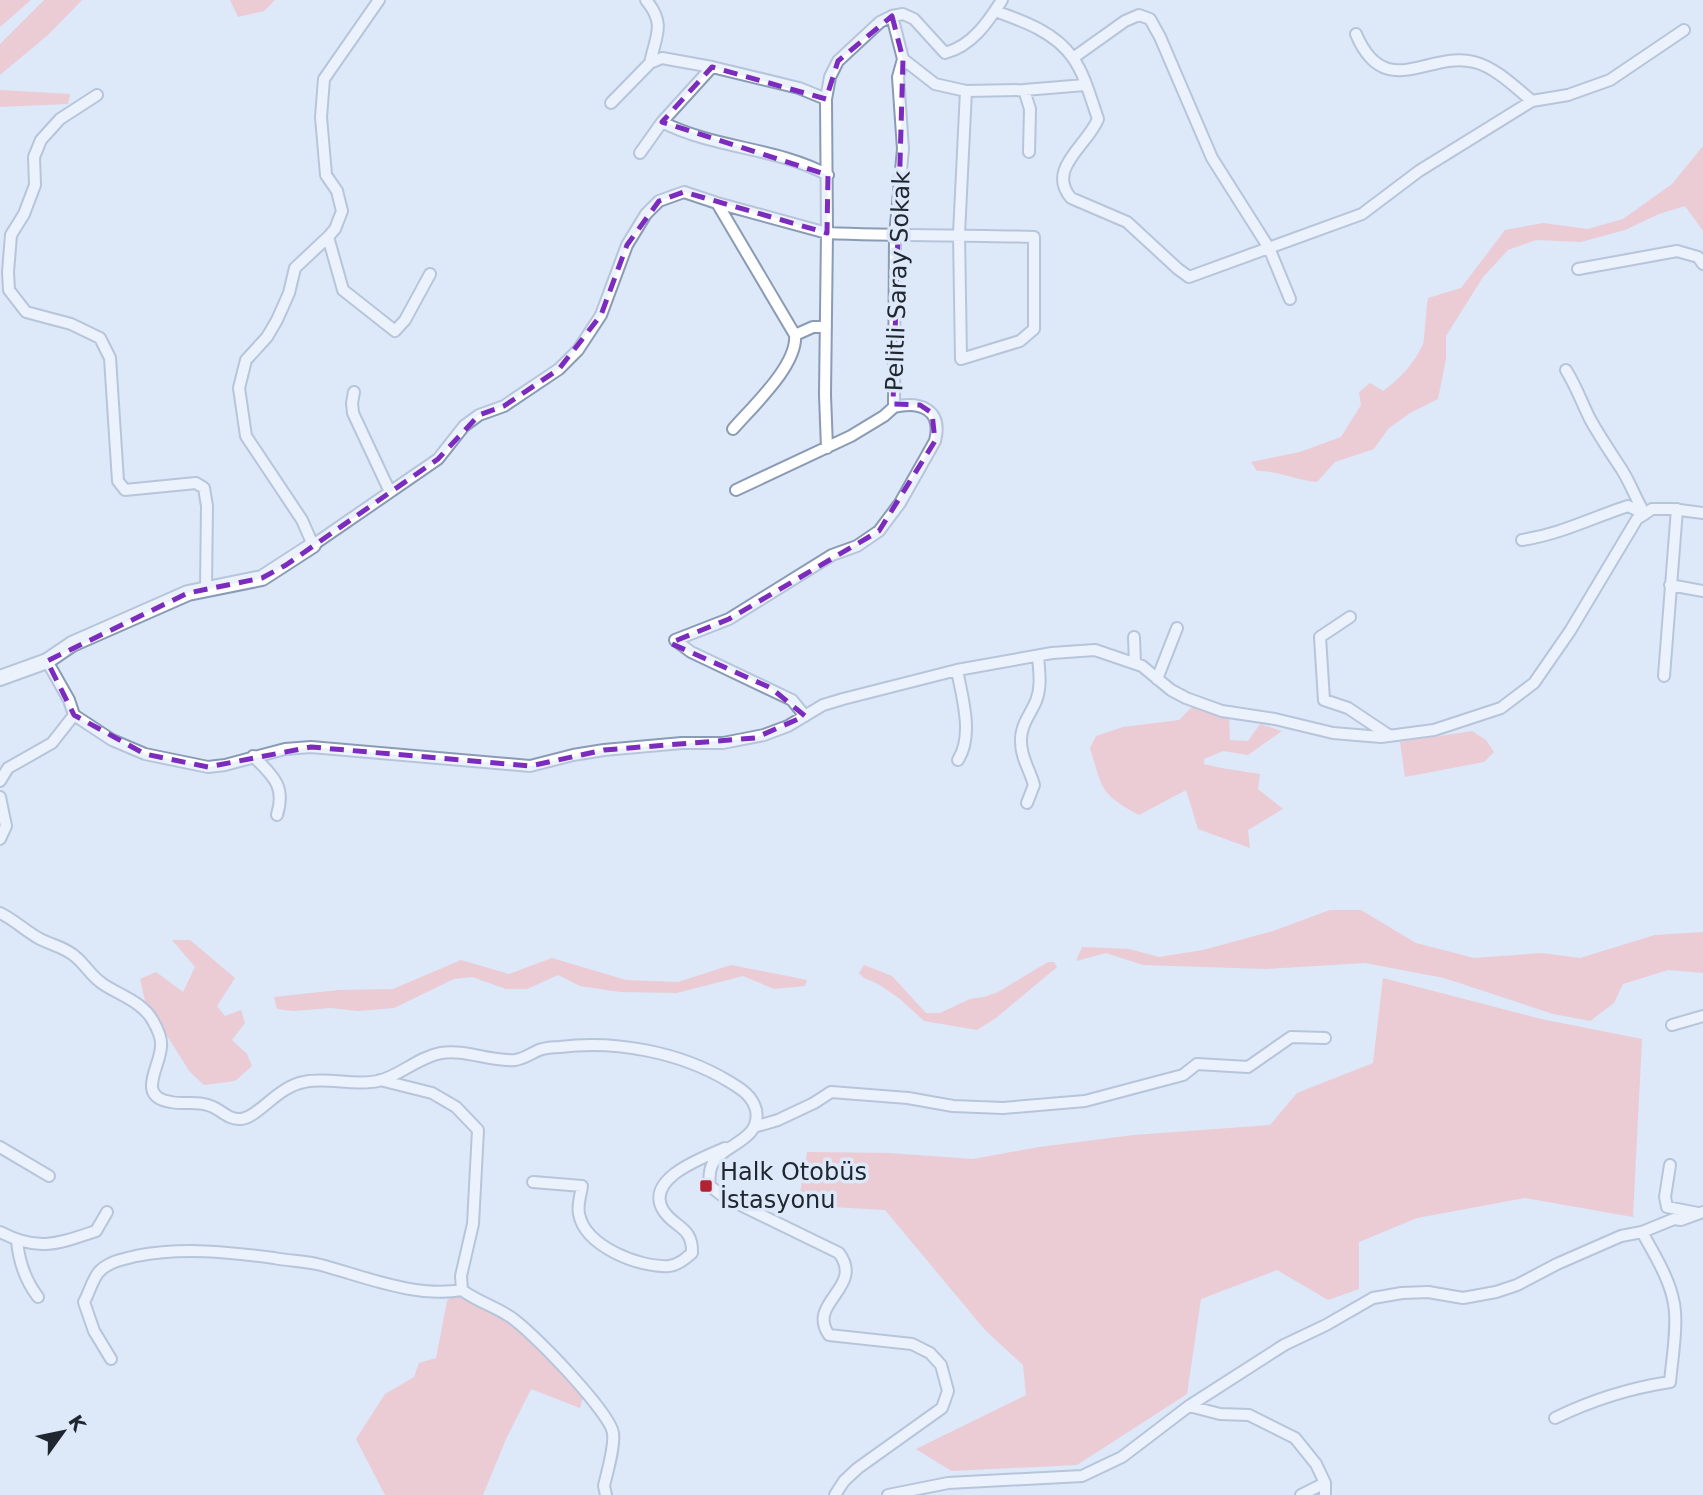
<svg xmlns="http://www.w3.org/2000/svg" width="1703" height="1495" font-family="'DejaVu Sans',sans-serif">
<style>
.green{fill:#fcaaa8}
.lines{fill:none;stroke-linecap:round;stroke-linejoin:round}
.street-casing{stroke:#8a9bb5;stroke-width:14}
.secondary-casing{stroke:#8a9bb5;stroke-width:18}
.street{stroke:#fff;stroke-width:10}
.secondary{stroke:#fff;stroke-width:14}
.marked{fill:none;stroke:#7b2cbf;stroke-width:5;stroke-dasharray:14 9;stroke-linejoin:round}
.poi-dot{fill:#b32132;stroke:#dde8f9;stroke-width:2.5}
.labels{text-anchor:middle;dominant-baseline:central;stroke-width:7;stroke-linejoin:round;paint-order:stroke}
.street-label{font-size:24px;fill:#1f2630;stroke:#dde8f9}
.poi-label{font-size:24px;fill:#1f2630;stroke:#dde8f9;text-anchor:start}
</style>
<rect width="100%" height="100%" fill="#dde8f9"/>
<!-- green -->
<path class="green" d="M0 0H31L0 27Z
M44 0H82L49 34 0 75V44Z
M230 0H275L264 11 238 17Z
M0 90 70 94 68 104 0 107Z
M1703 146V231L1685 206 1659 214 1625 230 1581 242 1536 240 1508 250 1483 277 1446 336V359L1438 399 1410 413 1388 429 1374 449 1335 462 1317 482C1294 480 1280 471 1257 471L1251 462 1300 452 1341 437 1361 405 1359 392 1370 383 1383 391C1399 380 1415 362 1423 344 1425 337 1426 309 1428 298L1461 288 1505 230 1543 223 1588 229 1623 219 1672 184Z
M1192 707 1229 719 1230 740 1248 741 1260 724 1282 731 1248 755 1223 751 1204 759V764L1221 768 1260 774 1258 789 1283 809 1248 830 1250 848 1198 829 1186 790 1139 815C1099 793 1103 790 1090 748L1096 736 1123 727 1179 720Z
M1472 731 1486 740 1494 752 1484 762 1405 777 1400 742Z
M1330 910H1361L1416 943 1474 958 1542 953 1580 958 1655 935 1703 932V973L1668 970 1623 984 1614 1003 1590 1021 1553 1014 1444 978 1365 963 1265 969 1143 965 1106 953 1076 961 1082 947 1129 949 1159 957 1203 950 1273 931Z
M172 940H190L235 978 217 1006 225 1016 241 1010 245 1023 232 1040 247 1054 252 1066 235 1081 204 1085 190 1072 145 1001 140 979 156 972 183 992 195 967Z
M552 958 626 980 678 982 731 965 807 980 805 986 774 989 743 976 677 993 620 992 580 986 558 975 527 989H506L472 977 454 979 394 1008 358 1011 331 1008 293 1011 277 1009 274 997 339 990 393 989 461 960 509 974Z
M1048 962H1054L1057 967 996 1018 977 1030 924 1021 900 999 878 984 864 978 859 973 864 965 892 976 926 1013H940L970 999 984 997 998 992Z
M1383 978 1541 1019 1642 1039 1633 1217 1525 1198 1417 1218 1359 1242V1289L1328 1300 1277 1270 1201 1299 1187 1394 1077 1465 951 1471 916 1449 1026 1395 1023 1365 985 1330 885 1210 798 1205 807 1152 889 1153 973 1159 1039 1147 1134 1135 1270 1125 1297 1093 1373 1063Z
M454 1294 507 1320 528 1337 584 1395 580 1408 531 1389 506 1439 483 1495H385L356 1439 385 1394 414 1377 419 1363 436 1358 447 1301Z"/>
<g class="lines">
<!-- street casing -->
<g class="street-casing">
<path id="street" d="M379 0 324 79 321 117 326 175 337 191 342 211 335 229 328 237 295 268 289 293 277 320 267 337 246 360 239 388 246 436 302 520 313 545 438 459 464 426 479 415 504 406 559 369 578 350 601 315 627 245 646 214 659 201 684 192 717 203 827 233 826 99 830 77 838 61 880 22 892 16 903 14 914 19 945 53C972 46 988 22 1002 0
M646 0C666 24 656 35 650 63
M995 11C1023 21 1055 32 1073 58 1085 75 1091 99 1098 119 1087 146 1046 169 1071 198L1127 222 1178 269 1189 277 1362 214 1419 171 1532 101 1568 95 1610 80 1684 30
M892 16 903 59 898 77 903 149 895 236 894 407
M1356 34C1385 103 1430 50 1474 62 1495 67 1515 87 1532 101
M1073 58 1125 21 1139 15 1150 19 1160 37 1212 158 1269 248 1290 299
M903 59 935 84 966 91
M1024 90 1030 109 1029 152
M97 95 60 119 41 140 34 157 35 185 24 214 11 235 8 272 9 290 26 312 71 324 100 338 110 358 118 481 125 490 196 483 204 488 207 506 206 588
M611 103 650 63 662 58 712 67
M662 122C715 149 776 147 828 175
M640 153 662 122 712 67 799 88 826 99
M717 203 795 335
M328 237 343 290 395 331 405 320 430 274
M1578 269 1677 251 1698 257 1703 264
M1566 370C1576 386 1582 403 1590 419 1600 437 1611 453 1622 470 1631 484 1636 500 1645 514
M354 392 352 403 353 413 390 492
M733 429C752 407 798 365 795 335L813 327H826
M827 448 825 395 827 233C896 236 965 235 1034 237V329L1020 341 961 359 959 234 966 91 1024 90 1085 85
M736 490 851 436 884 416 894 407
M1522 540C1561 534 1591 518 1628 506L1645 514
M1670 585 1703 591
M1350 617 1320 637 1324 700 1348 708 1390 736
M1134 637 1135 663
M47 661 69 700 74 715
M957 670C962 697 974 735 958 760
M1664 676 1677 509
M1157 679 1177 628
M74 715 112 740 145 754 208 767 225 765 285 749 311 747 530 766 573 755 604 750 682 743H723L764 735 788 726 823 705 843 699 957 670 1052 653 1095 650 1142 666 1171 690 1186 698 1222 711 1275 719 1333 733 1381 737 1434 730 1501 708 1534 683 1570 631 1637 519 1652 509H1672L1703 513
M805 716 792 700 691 652 675 640 729 619 832 555 857 546 879 531 900 503 935 441C943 409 920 401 894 407
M253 756C273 776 286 786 277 815
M0 781 8 768 52 743 74 715
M0 797 6 826 0 839
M1027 803 1034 785C1030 770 1021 758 1021 742 1020 726 1030 715 1036 701 1042 686 1039 671 1038 656
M0 913C15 920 25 931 40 939 52 945 67 948 77 958 86 966 92 977 103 984 119 995 143 1002 153 1021 157 1028 162 1038 161 1046 161 1066 135 1097 171 1102 185 1105 199 1100 213 1107 222 1111 229 1120 241 1119 259 1117 277 1087 304 1082 328 1077 354 1086 378 1081 400 1076 418 1057 441 1053 466 1049 490 1062 515 1060 524 1059 530 1054 539 1050 545 1048 553 1047 560 1047 615 1040 680 1052 728 1081 741 1089 752 1095 756 1110 762 1141 722 1144 712 1165 709 1172 709 1179 710 1186L724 1197 839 1253C865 1288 806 1302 829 1335L912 1344 930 1353 941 1365 948 1391 942 1408 858 1468 844 1481 835 1495
M1672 1025 1703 1016
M380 1080 432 1093 456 1107 478 1130 473 1224 461 1276 462 1290C476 1301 494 1306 509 1316 529 1328 610 1412 613 1433 615 1447 607 1472 604 1486L606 1495
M754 1127 778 1120 814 1103 831 1092 908 1098 953 1106 1003 1108 1085 1101 1183 1075 1197 1064 1248 1067 1291 1037 1325 1038
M0 1147 49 1176
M1670 1165 1665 1197 1667 1207 1698 1213
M533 1182 582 1186C581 1194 577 1205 579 1214 585 1246 639 1268 669 1266 678 1265 685 1259 692 1253 693 1226 674 1228 663 1210 644 1178 705 1157 725 1148
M0 1232C38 1252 57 1244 96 1231L107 1212
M17 1241C19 1262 25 1280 38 1297
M111 1359 94 1331 84 1302C89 1293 92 1281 98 1273 107 1262 123 1259 136 1256 183 1247 227 1252 274 1258 289 1261 306 1261 321 1265 366 1277 415 1298 462 1290
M1189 1406 1284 1345 1326 1325 1373 1298 1402 1293 1428 1292 1463 1298 1496 1292 1517 1285 1557 1264 1621 1236 1642 1232 1674 1219 1681 1220 1703 1212
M1555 1418C1592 1400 1630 1388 1670 1382 1672 1360 1678 1325 1674 1304 1670 1279 1654 1254 1642 1232
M888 1495 948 1483 1082 1476 1122 1457 1189 1406 1220 1414 1249 1415 1295 1438 1316 1464 1325 1483V1495
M1301 1495 1325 1483"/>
</g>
<!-- secondary casing -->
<g class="secondary-casing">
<path id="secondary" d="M0 678 47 661 72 644 188 593 262 578 313 545"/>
</g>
<!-- street -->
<use href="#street" class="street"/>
<!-- secondary -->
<use href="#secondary" class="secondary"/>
</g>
<!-- marked area -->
<path d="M0 0H1703V1495H0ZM892 16 903 59 893 404 920 405 932 413 935 441 879 531 729 619 670 643 771 688 805 716 755 738 604 750 530 766 311 747 208 767 145 754 74 715 47 661 188 593 262 578 286 565 438 459 479 415 504 406 559 369 601 315 627 245 659 201 684 192 827 233 828 175 662 122 712 67 826 99 838 61Z" fill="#dde8f9" fill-opacity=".55" fill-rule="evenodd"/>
<path class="marked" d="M892 16 903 59 893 404 920 405 932 413 935 441 879 531 729 619 670 643 771 688 805 716 755 738 604 750 530 766 311 747 208 767 145 754 74 715 47 661 188 593 262 578 286 565 438 459 479 415 504 406 559 369 601 315 627 245 659 201 684 192 827 233 828 175 662 122 712 67 826 99 838 61Z"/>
<!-- markers -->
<rect class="poi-dot" x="699" y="1179" width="14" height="14" rx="3.5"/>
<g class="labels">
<!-- street labels -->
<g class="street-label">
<text transform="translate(898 281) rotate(-88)">Pelitli Saray Sokak</text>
</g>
<!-- poi labels -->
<g class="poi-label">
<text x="720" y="1172">Halk Otobüs<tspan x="720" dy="28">İstasyonu</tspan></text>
</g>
</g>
<!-- north arrow -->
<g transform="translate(63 1432) rotate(57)" stroke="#dde8f9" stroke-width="5" paint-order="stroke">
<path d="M0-5L12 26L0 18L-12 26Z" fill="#1f2630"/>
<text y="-10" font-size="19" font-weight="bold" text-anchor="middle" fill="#1f2630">K</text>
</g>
</svg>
